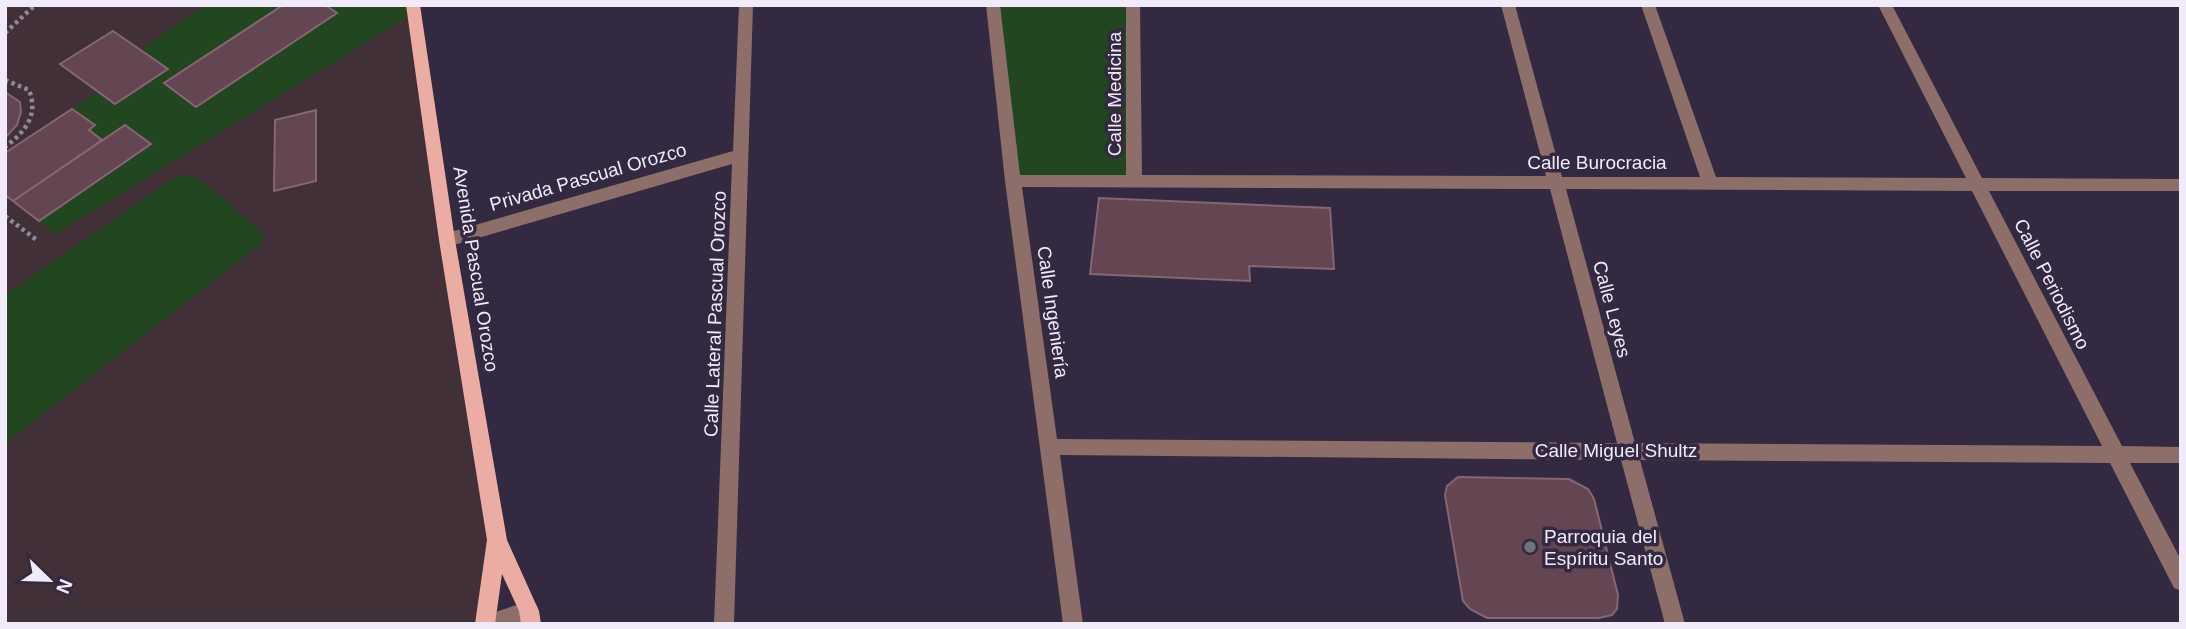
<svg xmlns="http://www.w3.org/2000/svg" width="2186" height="629" font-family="Helvetica,sans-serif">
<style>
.education{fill:#423038}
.green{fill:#224620}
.building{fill:#634651;stroke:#856672;stroke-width:2}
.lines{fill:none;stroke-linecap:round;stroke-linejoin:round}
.path{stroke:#90889b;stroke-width:4.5;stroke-dasharray:3.5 3.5;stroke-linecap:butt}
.minor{fill:#8d6e69;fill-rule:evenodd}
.major{fill:#ebaca3;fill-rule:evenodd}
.worship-dot{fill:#6b7280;stroke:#332940;stroke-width:2.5}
.labels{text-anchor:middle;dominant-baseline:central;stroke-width:7;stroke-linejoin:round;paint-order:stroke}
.street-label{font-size:19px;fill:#f0eaf9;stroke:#332940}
.poi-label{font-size:19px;fill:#f0eaf9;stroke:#332940;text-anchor:start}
</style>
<rect width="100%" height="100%" fill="#332940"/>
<!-- education -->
<path class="education" d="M5 5H413L497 540 485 624H5Z"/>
<!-- green -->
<path class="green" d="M205 5H413L414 13 56 234 39 221 151 144 125 125 102 140 89 130 95 125 72 109 98 91 116 104 167 70 140 50Z
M993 5H1133L1134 182 1013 181Z
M183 175 200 179 265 235 261 244 5 444V295L166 183Z"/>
<!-- building -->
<path class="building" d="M283 5H325L337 13 196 107 164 83Z
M113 31 168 69 115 104 60 64Z
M5 92 20 102 21 112 17 125 5 138Z
M72 109 95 125 89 130 102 140 13 201 5 195V153Z
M316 110V181L274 191 275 120Z
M125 125 151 144 39 221 13 201Z
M1099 198 1330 208 1334 269 1249 266 1250 281 1090 274Z
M1458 477 1569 479 1588 489 1594 499 1618 595 1617 609 1612 615 1599 618H1487L1470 609 1463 601 1445 495 1447 486Z"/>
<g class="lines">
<!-- path -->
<path class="path" d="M5 33 35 5
M5 80 29 90C39 115 25 132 5 147
M5 216 38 241"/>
<!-- minor -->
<path class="minor" d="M739 5H753L734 624H714L732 164 447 247 439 240 447 233 733 151Z
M986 5H1000L1020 175H1126V5H1140L1142 175 1546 176 1501 5H1515L1562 177H1700L1641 5H1655L1716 177 1966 178 1878 5H1892L1982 178 2181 179V191H1989L2122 446 2181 447V463H2130L2181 560V591L2174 588 2110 463 1640 460 1685 624H1665L1621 460 1060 455 1083 624H1063L1005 181ZM1022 187 1550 189 1617 443 1057 439ZM1566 189 1972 191 2102 446 1635 443Z
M529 601 536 604 539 611 536 618 520 624H477L480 617Z"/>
<!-- major -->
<path class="major" d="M406 5H420L455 240 507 540 539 611 541 624H521L519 611 502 574 495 624H475L487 540 439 240Z"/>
</g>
<!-- markers -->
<circle class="worship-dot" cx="1530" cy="547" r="7"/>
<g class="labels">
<!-- street labels -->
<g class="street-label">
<text transform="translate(1114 94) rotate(-90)">Calle Medicina</text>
<text x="1597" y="162">Calle Burocracia</text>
<text transform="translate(588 177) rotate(-16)">Privada Pascual Orozco</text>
<text transform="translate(476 269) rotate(81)">Avenida Pascual Orozco</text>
<text transform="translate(2052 284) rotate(63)">Calle Periodismo</text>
<text transform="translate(1612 309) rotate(75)">Calle Leyes</text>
<text transform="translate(1053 312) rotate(82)">Calle Ingeniería</text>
<text transform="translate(715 314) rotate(-88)">Calle Lateral Pascual Orozco</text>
<text x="1616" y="450">Calle Miguel Shultz</text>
</g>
<!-- poi labels -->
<g class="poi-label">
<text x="1544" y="536">Parroquia del<tspan x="1544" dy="22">Espíritu Santo</tspan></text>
</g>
</g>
<!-- border -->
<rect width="2186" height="629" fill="none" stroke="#f0eaf9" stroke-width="14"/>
<!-- north arrow -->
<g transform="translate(49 580) rotate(113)" stroke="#332940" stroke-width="5" paint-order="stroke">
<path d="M0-5L12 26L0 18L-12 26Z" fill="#f0eaf9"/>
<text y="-10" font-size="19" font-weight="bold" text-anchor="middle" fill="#f0eaf9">N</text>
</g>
</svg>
